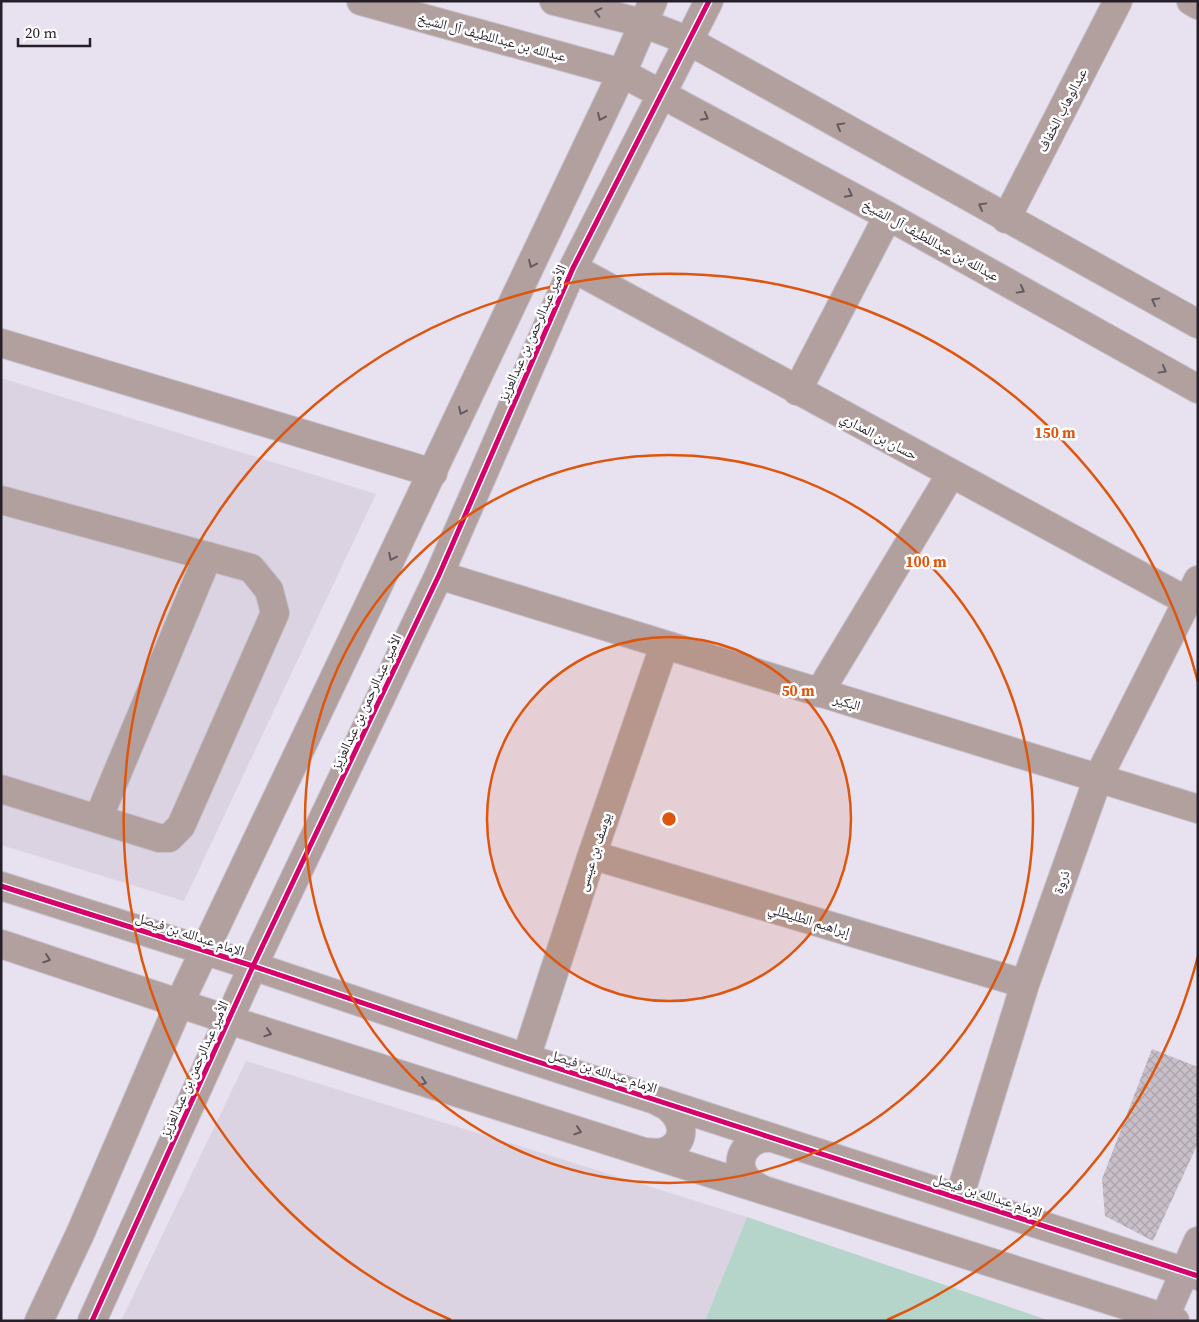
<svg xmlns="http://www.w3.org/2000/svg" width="1199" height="1322" font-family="'Source Serif 4','Noto Naskh Arabic',serif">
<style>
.commercial{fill:#dbd2e2}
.grass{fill:#b5d5ca}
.building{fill:url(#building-cross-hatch)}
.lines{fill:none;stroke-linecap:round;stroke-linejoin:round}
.minor-casing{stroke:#c5c0cb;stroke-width:30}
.major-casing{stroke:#c5c0cb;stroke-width:30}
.minor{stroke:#b2a09e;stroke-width:28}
.major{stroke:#b3a0a3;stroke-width:28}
.cycleway-casing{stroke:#fff;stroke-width:8}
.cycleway{stroke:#d6006c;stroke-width:5}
.oneway{stroke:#64595e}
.ring{fill:none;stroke:#de560d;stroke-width:2.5}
.labels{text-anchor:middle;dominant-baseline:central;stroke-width:5;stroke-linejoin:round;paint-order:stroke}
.street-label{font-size:14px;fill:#241f29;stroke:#fff}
.centre{fill:#de560d;stroke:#fff;stroke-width:2.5}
.ring-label{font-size:15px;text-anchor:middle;font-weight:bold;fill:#de560d;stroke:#fff;stroke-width:5;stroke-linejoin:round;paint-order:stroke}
</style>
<defs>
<pattern id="building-cross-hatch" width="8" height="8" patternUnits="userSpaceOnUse" patternTransform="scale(1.25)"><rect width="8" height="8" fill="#c8bfc8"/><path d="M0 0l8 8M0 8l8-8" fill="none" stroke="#aca4ac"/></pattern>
</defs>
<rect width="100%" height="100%" fill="#e8e1f0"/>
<!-- commercial -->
<path class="commercial" d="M1 378 376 494 184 901 1 845Z
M246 1061 747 1217 705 1321H121Z"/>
<!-- grass -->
<path class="grass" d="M747 1217 1050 1321H705Z"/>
<!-- building -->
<path class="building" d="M1152 1049 1198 1067V1143L1153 1241 1105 1216 1102 1179Z"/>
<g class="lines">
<!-- minor casing -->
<g class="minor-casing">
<path id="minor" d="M361 1 622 73 888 216 1198 389
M554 1 643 23 689 41 1198 324
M1191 1 1198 5
M1006 219 1118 1
M573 268 1187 601
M1 343 433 473
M797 391 888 216
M1 500 251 568 269 590 275 613 181 826 169 838H159L1 789
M439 575 1198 809
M819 693 951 474
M98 819 208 556
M592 855 1025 984
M1 886 253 966 526 1058 1198 1276
M1 944 229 1020 1175 1321
M526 1058 592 855 664 646
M644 1152C650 1152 657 1154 663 1152 691 1144 684 1112 659 1102
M763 1190C757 1186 750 1184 746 1178 731 1158 750 1135 773 1138
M959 1198 1025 984 1098 778 1198 580
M39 1321 80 1234 179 1004 622 73 653 1
M92 1321 253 966 439 575 573 268 709 1"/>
</g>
<!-- major casing -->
<g class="major-casing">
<path id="major" d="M1163 1321 1198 1241"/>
</g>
<!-- minor -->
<use href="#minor" class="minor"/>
<!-- major -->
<use href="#major" class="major"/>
<!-- cycleway casing -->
<g class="cycleway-casing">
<path id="cycleway" d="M1 886 253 966 526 1058 1198 1276
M92 1321 253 966 439 575 573 268 709 1"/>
</g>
<!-- cycleway -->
<use href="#cycleway" class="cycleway"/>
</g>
<!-- one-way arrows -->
<defs><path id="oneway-chevron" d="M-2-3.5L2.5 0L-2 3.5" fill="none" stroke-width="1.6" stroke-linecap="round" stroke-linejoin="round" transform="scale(1.25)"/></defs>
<g class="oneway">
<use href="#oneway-chevron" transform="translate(598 12) rotate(-166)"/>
<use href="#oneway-chevron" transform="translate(601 117) rotate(115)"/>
<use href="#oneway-chevron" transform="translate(705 117) rotate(28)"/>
<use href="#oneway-chevron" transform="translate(840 126) rotate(-151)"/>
<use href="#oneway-chevron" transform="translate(849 194) rotate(28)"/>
<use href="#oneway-chevron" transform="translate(982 206) rotate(-151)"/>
<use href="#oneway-chevron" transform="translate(532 264) rotate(115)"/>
<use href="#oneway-chevron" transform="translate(1021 290) rotate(29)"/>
<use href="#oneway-chevron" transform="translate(1155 301) rotate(-151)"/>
<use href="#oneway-chevron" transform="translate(1163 370) rotate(29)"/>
<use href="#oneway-chevron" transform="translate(462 411) rotate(115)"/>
<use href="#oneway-chevron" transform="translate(392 557) rotate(116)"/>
<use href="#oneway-chevron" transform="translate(47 959) rotate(19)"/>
<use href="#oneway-chevron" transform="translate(268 1033) rotate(18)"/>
<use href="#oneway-chevron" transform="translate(423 1082) rotate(18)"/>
<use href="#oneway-chevron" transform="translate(578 1131) rotate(18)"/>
</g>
<!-- distance rings -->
<circle cx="669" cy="819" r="182" fill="#de560d" fill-opacity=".12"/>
<g class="ring">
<circle cx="669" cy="819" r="182"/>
<circle cx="669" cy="819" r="364"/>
<path d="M1198 956A546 546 0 0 1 887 1320M451 1320A546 546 0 1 1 1198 682"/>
</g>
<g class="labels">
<!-- street labels -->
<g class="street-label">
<text transform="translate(492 37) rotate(15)">عبدالله بن عبداللطيف آل الشيخ</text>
<text transform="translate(1062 110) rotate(-63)">عبدالوهاب الخفاف</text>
<text transform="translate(931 240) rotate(29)">عبدالله بن عبداللطيف آل الشيخ</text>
<text transform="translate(532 333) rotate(-66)">الأمير عبدالرحمن بن عبدالعزيز</text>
<text transform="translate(879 436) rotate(28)">حسان بن المداري</text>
<text transform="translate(366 702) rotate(-65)">الأمير عبدالرحمن بن عبدالعزيز</text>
<text transform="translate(847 702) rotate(17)">البكير</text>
<text transform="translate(594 852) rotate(-72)">يوسف بن عيسى</text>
<text transform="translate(1061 882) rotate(-71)">ذروة</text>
<text transform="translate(809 920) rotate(17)">إبراهيم الطليطلي</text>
<text transform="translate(190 934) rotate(18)">الإمام عبدالله بن فيصل</text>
<text transform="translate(194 1069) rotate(-66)">الأمير عبدالرحمن بن عبدالعزيز</text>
<text transform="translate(603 1071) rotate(18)">الإمام عبدالله بن فيصل</text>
<text transform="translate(988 1195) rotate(18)">الإمام عبدالله بن فيصل</text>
</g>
</g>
<circle cx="669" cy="819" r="8" class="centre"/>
<g class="ring-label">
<text x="1055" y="438">150 m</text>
<text x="926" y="567">100 m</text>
<text x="798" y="696">50 m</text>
</g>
<!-- border -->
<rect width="1199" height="1322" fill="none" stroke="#241f29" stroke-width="5"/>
<!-- scale -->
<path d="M18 38v8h72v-8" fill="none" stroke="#241f29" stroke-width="2.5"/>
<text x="25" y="38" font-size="15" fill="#241f29" stroke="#ffffff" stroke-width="4" paint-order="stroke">20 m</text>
</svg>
